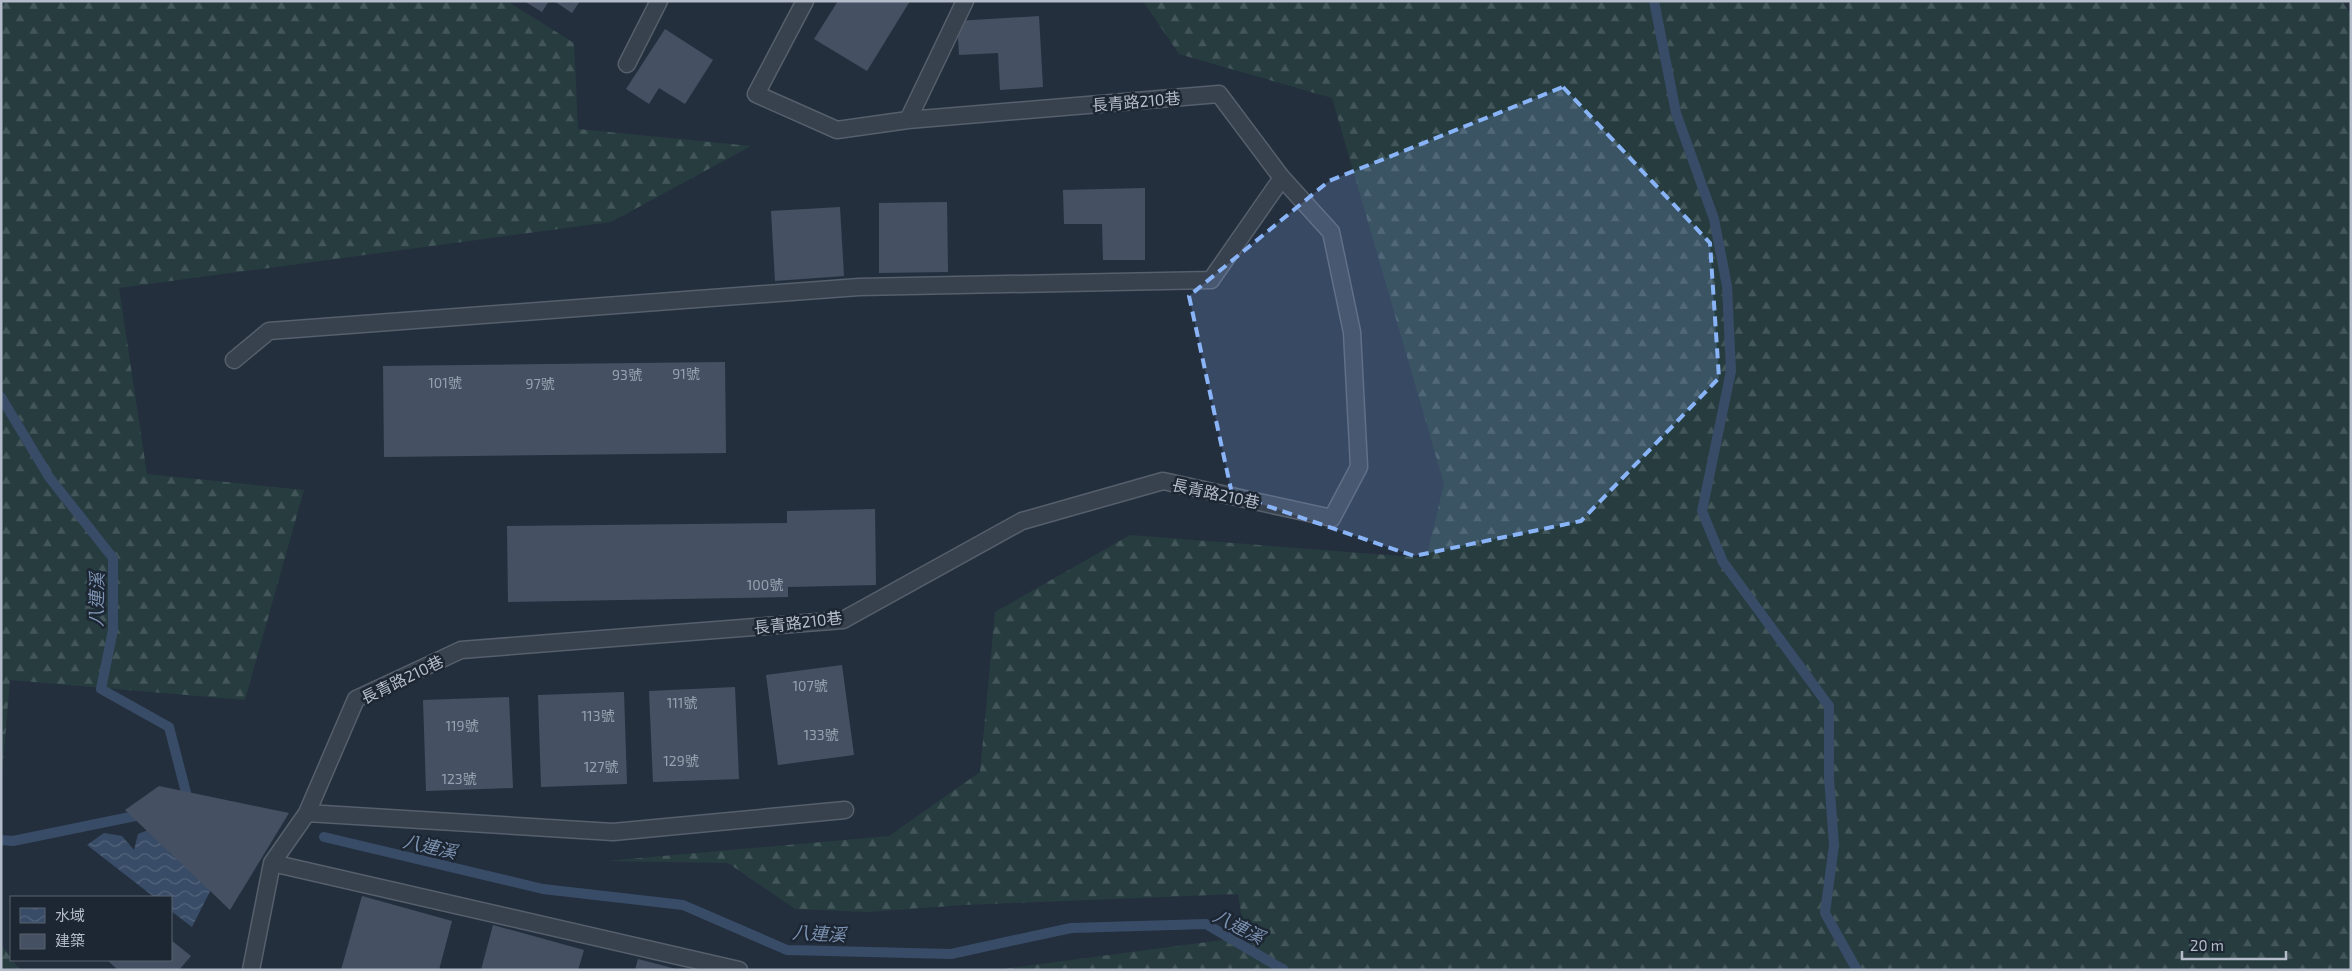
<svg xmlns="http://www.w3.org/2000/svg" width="2352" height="971" font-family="'Exo 2','Noto Sans TC',sans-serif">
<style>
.forest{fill:url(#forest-firs)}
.water{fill:url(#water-waves)}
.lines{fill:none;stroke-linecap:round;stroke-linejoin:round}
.stream{stroke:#394c67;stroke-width:10}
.building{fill:#455162}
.service-casing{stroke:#565f6c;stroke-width:19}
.service{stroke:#38414e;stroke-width:16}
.marked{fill:#8ab4f8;fill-opacity:0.2;stroke:#8ab4f8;stroke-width:4;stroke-dasharray:10 6;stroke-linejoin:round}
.labels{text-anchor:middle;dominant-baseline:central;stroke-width:5;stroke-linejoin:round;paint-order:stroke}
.number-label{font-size:14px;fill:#98a1af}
.street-label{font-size:16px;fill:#b4bcc9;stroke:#1d2633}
.water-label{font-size:18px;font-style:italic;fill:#7c92b1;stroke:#1d2633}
</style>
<defs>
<pattern id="forest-firs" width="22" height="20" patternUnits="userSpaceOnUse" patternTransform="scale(1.25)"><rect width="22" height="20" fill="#263c3f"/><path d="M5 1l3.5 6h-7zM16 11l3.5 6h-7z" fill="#435659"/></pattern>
<pattern id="water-waves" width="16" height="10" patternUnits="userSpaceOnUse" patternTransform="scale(1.25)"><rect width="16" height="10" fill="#394c67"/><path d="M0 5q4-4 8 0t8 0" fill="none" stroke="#53647b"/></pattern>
</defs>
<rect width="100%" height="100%" fill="#242f3e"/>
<!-- forest -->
<path class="forest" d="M1 1H507L574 43 578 129 751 146 611 222 119 288 147 474 304 490 245 700 10 680 1 786Z
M1143 1H2342L2351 15V970H995L1245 937 1238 894 964 905 867 912 795 909 728 863 606 861 889 836 980 772 995 612 1130 535 1426 558 1444 484 1332 98 1179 54Z
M1 944 20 970H1Z"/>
<!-- water -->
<path class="water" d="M151 829 167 839 170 854 193 839 228 856 192 927 171 911V897H154L87 845 104 833 122 836 134 850 138 834Z"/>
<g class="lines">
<!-- stream -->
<path class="stream" d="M1654 1 1676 113 1714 219 1727 286 1731 371 1702 511 1723 562 1829 706V778L1834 845 1825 913 1857 970
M1 397 49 477 113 558V630L101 689 169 727 189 804
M324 837 543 889 683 905 787 950 951 954 1071 928 1206 924 1284 970
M1 840 13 841 145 814"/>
</g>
<!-- building -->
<path class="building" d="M524 1H549L542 12Z
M554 1H580L572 13Z
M838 1H910L867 71 814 39Z
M1039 16 1043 87 1000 90 998 53 959 55 957 21Z
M665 29 713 60 685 104 659 88 649 104 626 89Z
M1145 188V260H1103L1102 224H1064L1063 190Z
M947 202 948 272 879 273V203Z
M840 207 844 276 775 281 771 211Z
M725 362 726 453 384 457 383 366Z
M875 509 876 585 788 587V597L508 602 507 526 787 523V511Z
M842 665 854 755 778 765 766 675Z
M735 687 739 779 653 782 649 691Z
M624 692 627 784 541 787 538 695Z
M509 697 513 788 426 791 423 700Z
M159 786 289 813 230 910 125 810Z
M362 896 452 921 439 970H341Z
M493 925 584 950 578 970H481Z
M171 940 191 956 179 970H118L107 960H171Z
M638 959 676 969V970H635Z"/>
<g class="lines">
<!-- service casing -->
<g class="service-casing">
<path id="service" d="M627 64 659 1
M908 120 965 1
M234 360 269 331 859 287 1211 280 1282 178
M307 813 613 832 845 810
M272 863 739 970
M251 970 272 863 307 813 356 699 461 650 843 620 1022 521 1163 481 1332 518 1359 467 1352 332 1331 232 1282 178 1219 94 908 120 837 130 756 94 805 1"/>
</g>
<!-- service -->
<use href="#service" class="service"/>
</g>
<!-- marked area -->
<path class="marked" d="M1563 87 1710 243 1719 378 1581 521 1414 556 1232 494 1189 296 1329 181Z"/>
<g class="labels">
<!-- number labels -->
<g class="number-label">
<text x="686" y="373">91號</text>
<text x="627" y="374">93號</text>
<text x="445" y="382">101號</text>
<text x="540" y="383">97號</text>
<text x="765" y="584">100號</text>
<text x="810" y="685">107號</text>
<text x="682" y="702">111號</text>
<text x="598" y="715">113號</text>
<text x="462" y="725">119號</text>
<text x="821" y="734">133號</text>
<text x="681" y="760">129號</text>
<text x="601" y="766">127號</text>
<text x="459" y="778">123號</text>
</g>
<!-- street labels -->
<g class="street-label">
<text transform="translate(1136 101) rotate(-5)">長青路210巷</text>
<text transform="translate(1216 493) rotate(12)">長青路210巷</text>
<text transform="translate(798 622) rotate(-7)">長青路210巷</text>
<text transform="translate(402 679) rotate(-26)">長青路210巷</text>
</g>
<!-- water labels -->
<g class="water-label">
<text transform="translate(96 600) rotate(-89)">八連溪</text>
<text transform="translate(430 846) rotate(13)">八連溪</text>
<text transform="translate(1239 926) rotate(27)">八連溪</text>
<text transform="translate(819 933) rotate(3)">八連溪</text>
</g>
</g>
<!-- border -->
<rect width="2352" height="971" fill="none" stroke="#b4bcc9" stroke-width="5"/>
<!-- legend -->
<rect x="10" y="896" width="162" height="65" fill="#1d2633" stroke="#59626f"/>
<rect x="20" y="908" width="25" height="15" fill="url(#water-waves)" stroke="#59626f"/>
<text x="55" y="921" font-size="15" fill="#b4bcc9">水域</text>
<rect x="20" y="934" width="25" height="15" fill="#455162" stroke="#59626f"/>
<text x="55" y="946" font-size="15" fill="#b4bcc9">建築</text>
<!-- scale -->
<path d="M2182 951v8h104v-8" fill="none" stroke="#b4bcc9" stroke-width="2.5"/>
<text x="2190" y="951" font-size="15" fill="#b4bcc9" stroke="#1d2633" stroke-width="4" paint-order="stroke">20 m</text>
</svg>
